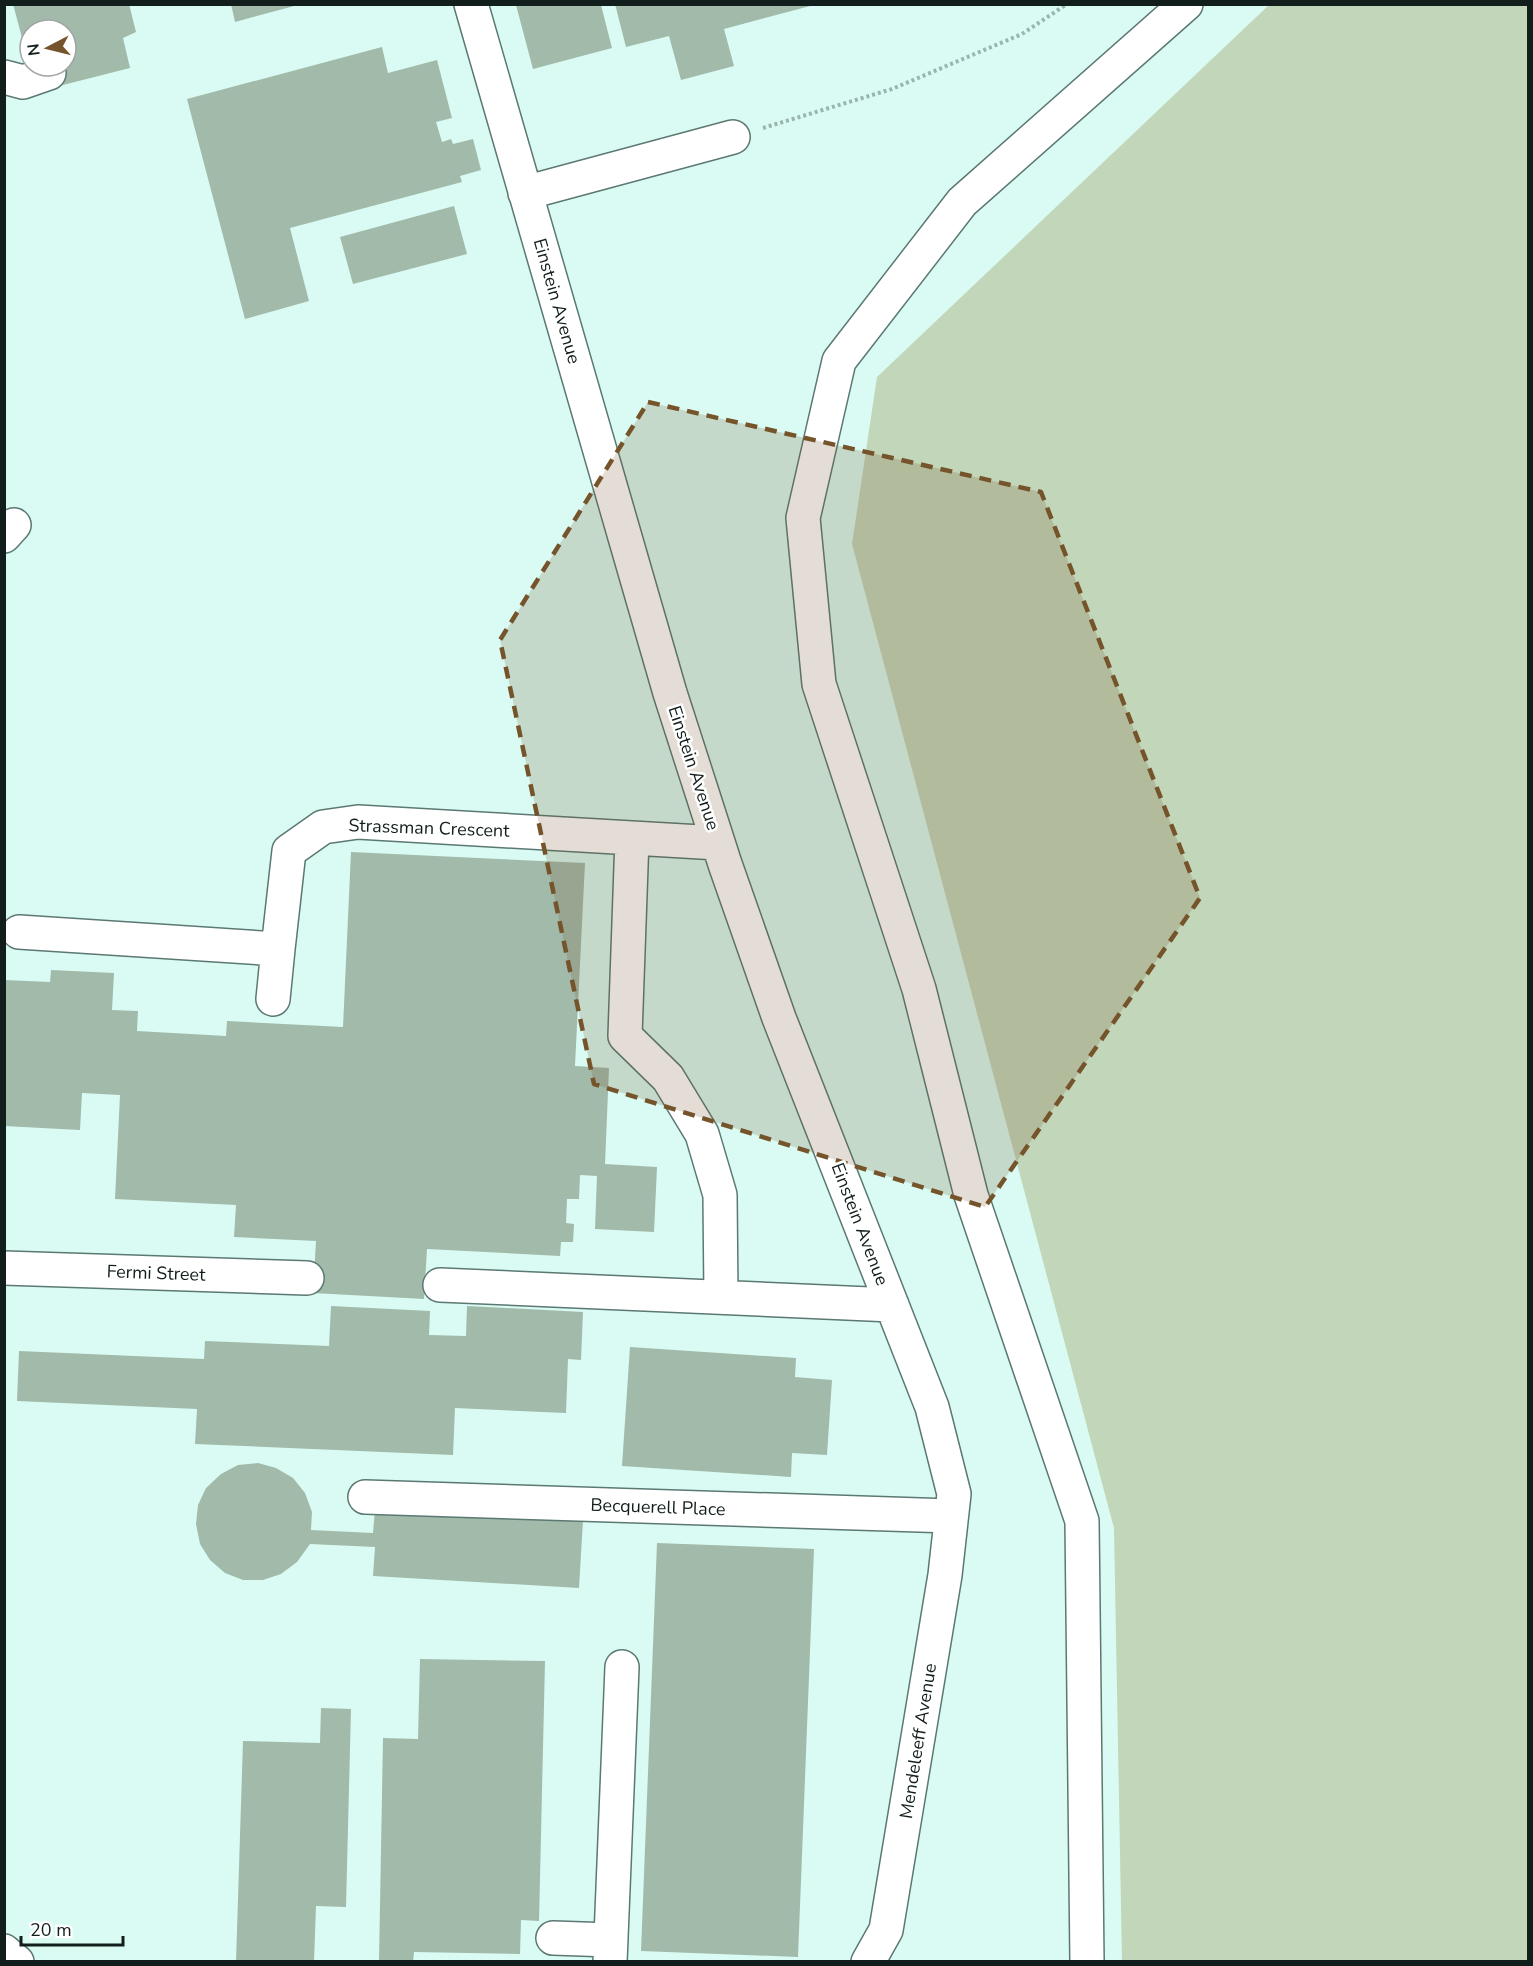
<svg xmlns="http://www.w3.org/2000/svg" width="1533" height="1966" font-family="'Nunito Sans',sans-serif">
<style>
.green{fill:#c2d6b9}
.building{fill:#a1baaa}
.lines{fill:none;stroke-linecap:round;stroke-linejoin:round}
.minor-casing{stroke:#5b7872;stroke-width:36}
.path{stroke:#9ab4ae;stroke-width:4;stroke-dasharray:3 3;stroke-linecap:butt}
.minor{stroke:#fff;stroke-width:33}
.marked{fill:#75542b;fill-opacity:0.2;stroke:#75542b;stroke-width:4.5;stroke-dasharray:12 8;stroke-linejoin:round}
.labels{text-anchor:middle;dominant-baseline:central;stroke-width:5;stroke-linejoin:round;paint-order:stroke}
.street-label{font-size:18px;fill:#121e1c;stroke:#fff}
</style>
<rect width="100%" height="100%" fill="#dafbf3"/>
<!-- green -->
<path class="green" d="M1270 4 1528 5V1961H1122L1114 1528 852 544 877 377Z"/>
<!-- building -->
<path class="building" d="M13 4H129L136 32 123 38 130 68 59 86 54 66H66V30H30L29 64Z
M231 4H298V5L235 22Z
M615 4H814V5L724 29 734 66 681 80 669 36 626 47Z
M516 5H601L612 48 533 69Z
M382 47 388 73 437 60 452 118 436 122 442 142 451 139 453 144 473 139 481 170 460 176 462 182 290 228 309 301 245 319 187 99Z
M454 206 467 254 353 284 340 237Z
M351 852 585 863 575 1066 609 1068 605 1164 657 1167 654 1232 595 1229 597 1176 580 1175 579 1199H567L566 1223 574 1224 573 1242H561L560 1256 427 1249 424 1299 313 1293 316 1241 234 1237 236 1205 115 1199 120 1095 82 1093 80 1130 4 1126V980L50 982 51 970 114 973 112 1010 138 1011 137 1031 226 1036 227 1021 343 1027Z
M331 1306 430 1311 429 1335 466 1336 467 1306 583 1312 581 1360 568 1359 566 1413 455 1408 453 1455 195 1444 197 1409 17 1401 19 1351 204 1359 205 1341 329 1346Z
M630 1347 796 1358 795 1377 832 1380 827 1455 792 1453 791 1477 622 1466Z
M258 1463 276 1468 293 1478 305 1493 312 1512 311 1530 373 1533 375 1509 583 1520 579 1588 373 1576 375 1547 310 1544 297 1562 281 1574 263 1580H243L225 1573 210 1560 200 1544 196 1524 198 1505 206 1488 221 1474 238 1465Z
M657 1543 814 1549 798 1957 641 1951Z
M420 1659 545 1661 539 1921 521 1920 520 1954 414 1952 413 1962H379L383 1738 418 1739Z
M321 1708 351 1709 346 1907 316 1906 314 1962H236L243 1741 320 1743Z"/>
<g class="lines">
<!-- minor casing -->
<g class="minor-casing">
<path id="minor" d="M471 4 670 693 725 864 779 1018 932 1407 954 1494 945 1575 886 1930 868 1962
M4 77 23 82 49 73
M525 193 733 137
M4 536 14 525
M632 838 625 1036 668 1078 702 1134 720 1195 721 1297
M19 932 278 949 289 851 323 827 358 822 718 843
M273 999 278 949
M4 1268 307 1278
M440 1285 892 1305
M365 1497 951 1516
M553 1938 611 1940
M4 1951 17 1962
M610 1962 622 1667
M1087 1962 1082 1521 971 1195 919 989 819 684 803 518 839 361 962 202 1186 4"/>
</g>
<!-- path -->
<path class="path" d="M763 128 892 89 1022 34 1067 4"/>
<!-- minor -->
<use href="#minor" class="minor"/>
</g>
<!-- marked area -->
<path class="marked" d="M648 402 1041 492 1200 898 985 1207 594 1084 500 640Z"/>
<g class="labels">
<!-- street labels -->
<g class="street-label">
<text transform="translate(557 301) rotate(74)">Einstein Avenue</text>
<text transform="translate(694 768) rotate(72)">Einstein Avenue</text>
<text transform="translate(429 828) rotate(2)">Strassman Crescent</text>
<text transform="translate(860 1224) rotate(69)">Einstein Avenue</text>
<text transform="translate(156 1273) rotate(2)">Fermi Street</text>
<text transform="translate(658 1507) rotate(2)">Becquerell Place</text>
<text transform="translate(918 1741) rotate(-81)">Mendeleeff Avenue</text>
</g>
</g>
<!-- border -->
<rect width="1533" height="1966" fill="none" stroke="#121e1c" stroke-width="12"/>
<!-- north arrow -->
<g transform="translate(48 48) rotate(263)"><circle r="28" fill="#ffffff" stroke="#a0a5a4" stroke-width="1.5"/>
<path d="M0-4.5L10 22L0 15L-10 22Z" fill="#75542b"/>
<text y="-9" font-size="16" font-weight="bold" text-anchor="middle" fill="#121e1c">N</text>
</g>
<!-- scale -->
<path d="M21 1936v9h102v-9" fill="none" stroke="#121e1c" stroke-width="3"/>
<text x="30" y="1936" font-size="18" fill="#121e1c" stroke="#ffffff" stroke-width="4.5" paint-order="stroke">20 m</text>
</svg>
